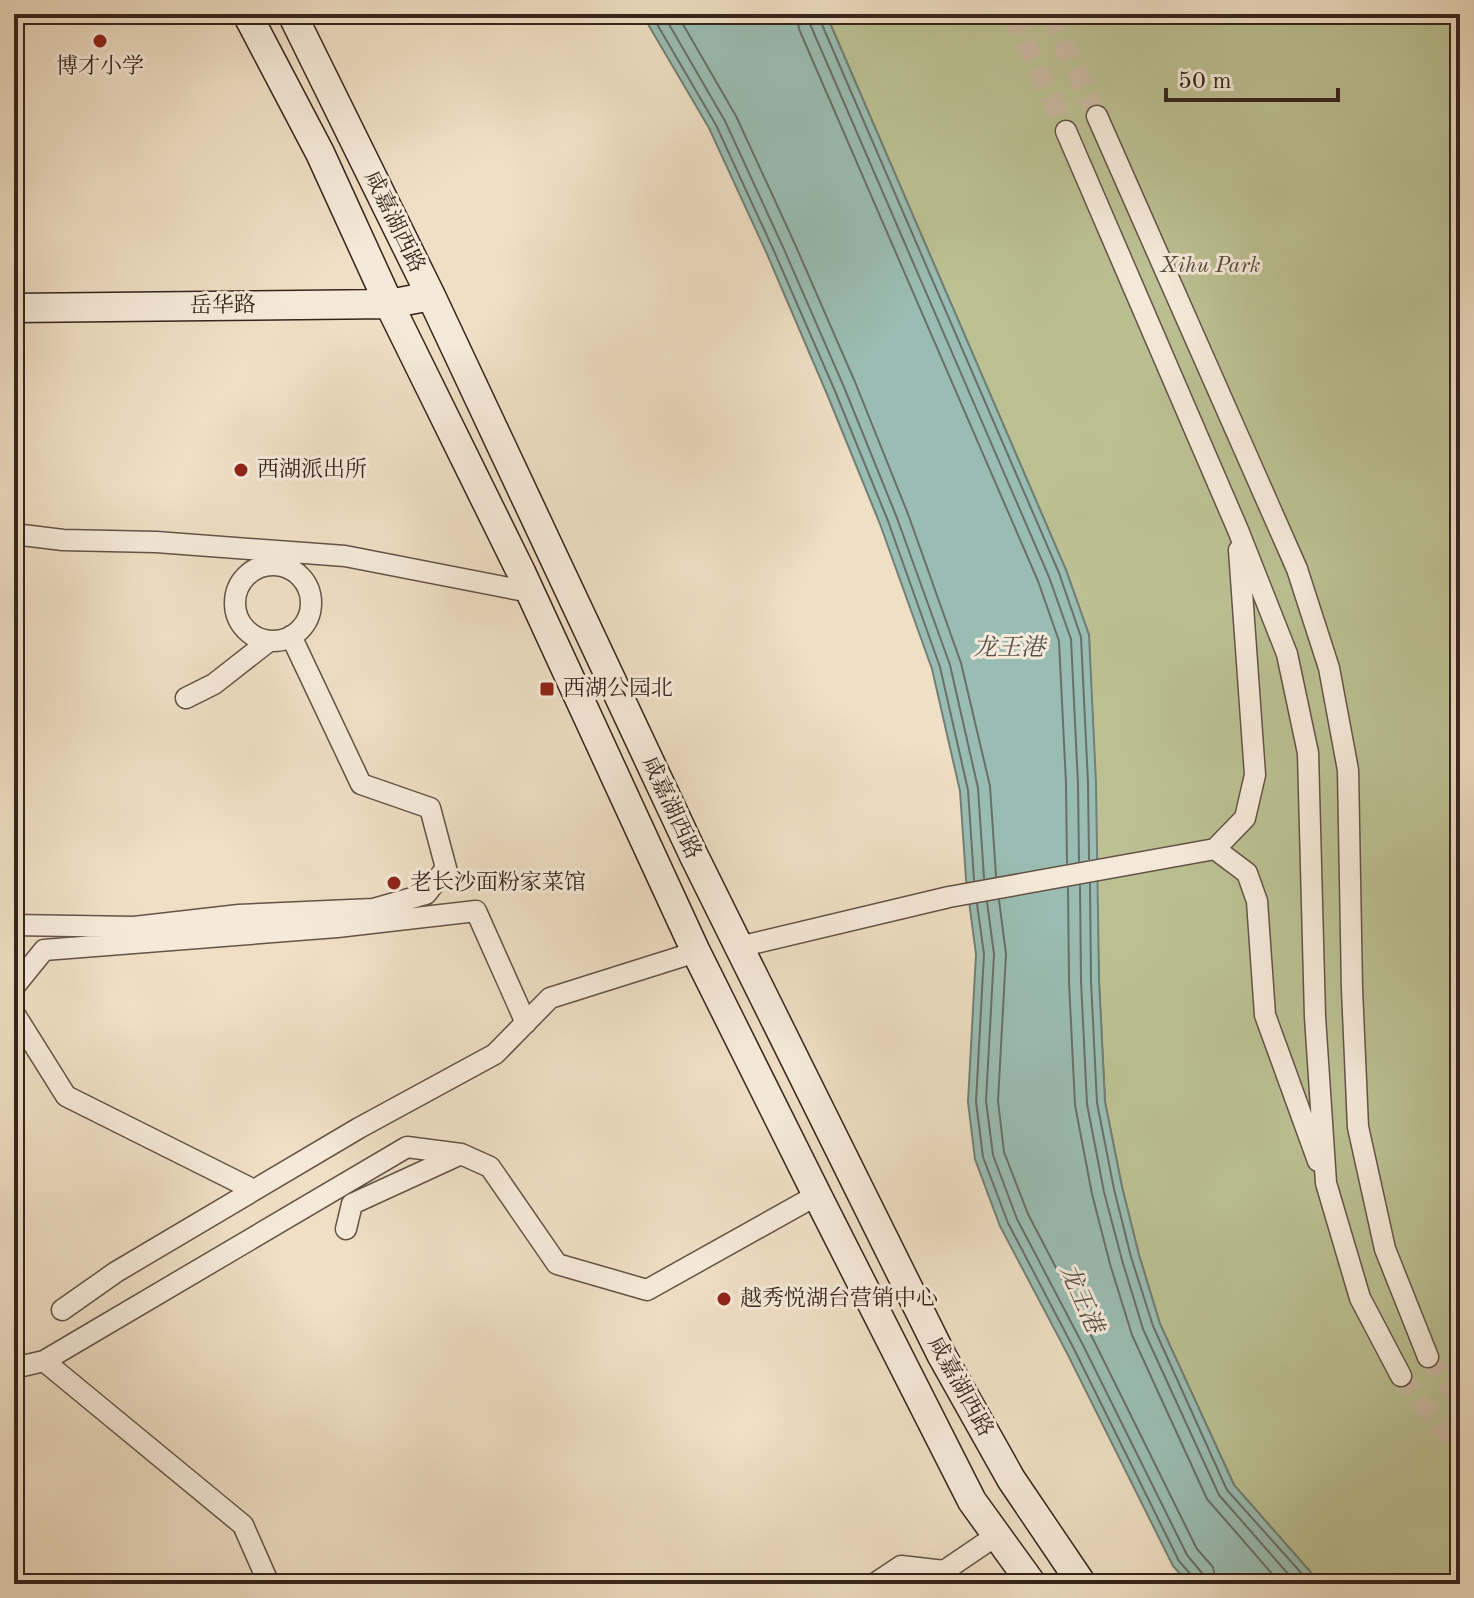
<svg xmlns="http://www.w3.org/2000/svg" width="1474" height="1598" font-family="'Old Standard TT','Noto Serif SC',serif">
<style>
.green{fill:#bbc193;stroke:#787258;stroke-width:2}
.water{fill:#9abdb3;stroke:#728077;stroke-width:2}
.lines{fill:none;stroke-linecap:round;stroke-linejoin:round}
.shore{stroke:#687068;stroke-width:2}
.street-tunnel{stroke:#cabaa3;stroke-width:20;stroke-dasharray:20 10;stroke-linecap:butt}
.street-casing{stroke:#645347;stroke-width:23}
.secondary-casing{stroke:#36241d;stroke-width:31}
.street{stroke:#f5ead9;stroke-width:20}
.secondary{stroke:#f5ead9;stroke-width:28}
.poi-dot{fill:#8f2418;stroke:#f5ead9;stroke-width:3}
.labels{text-anchor:middle;dominant-baseline:central;stroke-width:6;stroke-linejoin:round;paint-order:stroke}
.poi-label{font-size:22px;fill:#36241d;stroke:#f5ead9;text-anchor:start}
.street-label{font-size:22px;fill:#36241d;stroke:#f5ead9}
.park-label{font-size:22px;font-style:italic;fill:#574b3a;stroke:#f5ead9}
.water-label{font-size:24px;font-style:italic;fill:#54524a;stroke:#f5ead9}
</style>
<rect width="100%" height="100%" fill="#efdfc4"/>
<filter id="stains"><feTurbulence type="fractalNoise" baseFrequency=".0025" numOctaves="4"/><feColorMatrix values="0 0 0 0 .2 0 0 0 0 .09 0 0 0 0 .02 0 0 0 .5 -.17"/></filter>
<radialGradient id="worn" r=".72"><stop offset=".6" stop-color="#630" stop-opacity="0"/><stop offset="1" stop-color="#630" stop-opacity=".3"/></radialGradient>
<!-- green -->
<path class="green" d="M826 14H1460V1584H1321L1234 1485 1160 1324 1139 1255 1122 1187 1105 1102 1099 981 1089 635 1066 570Z"/>
<!-- water -->
<path class="water" d="M642 14H826L1066 570 1089 635 1096 783 1099 981 1105 1102 1122 1187 1139 1255 1160 1324 1234 1485 1321 1584H1189L1173 1566 1067 1353 1000 1226 975 1159 968 1102 976 954 966 879 960 791 932 669 880 524 827 394 767 254 709 128Z"/>
<g class="lines">
<!-- shore -->
<path class="shore" d="M651 14 716 125 774 251 835 391 888 521 940 667 968 790 974 880
M663 14 725 121 783 247 844 387 897 518 950 665 978 788 984 878
M677 14 736 116 794 242 855 382 908 514 961 663 990 786 996 876
M797 14 799 29 1038 581 1059 641 1066 784 1067 863
M809 14 810 24 1049 577 1071 639 1078 784 1079 861
M819 14 820 20 1059 573 1081 637 1088 783 1089 859
M1090 884 1091 981 1097 1103 1114 1189 1131 1257 1153 1326 1227 1490 1311 1584
M1080 886 1081 981 1087 1104 1104 1192 1122 1260 1143 1329 1219 1495 1297 1584
M1068 888 1069 982 1075 1105 1092 1194 1110 1264 1132 1335 1207 1499 1281 1584
M999 900 1006 954 998 1101 1004 1152 1028 1214 1093 1339 1197 1549 1213 1567 1216 1584
M987 902 994 954 986 1101 993 1155 1017 1219 1083 1345 1187 1555 1202 1573 1204 1584
M977 904 984 954 976 1102 983 1157 1008 1223 1074 1349 1179 1561 1193 1577 1194 1584"/>
<!-- street-tunnel -->
<path class="street-tunnel" d="M1012 14 1066 131
M1050 14 1097 116
M1428 1357 1460 1399
M1401 1376 1460 1451"/>
<!-- street casing -->
<g class="street-casing">
<path id="street" d="M1097 116 1297 569 1329 668 1348 770 1352 989 1358 1127 1385 1249 1428 1357
M1066 131 1238 530 1287 654 1308 753 1315 1017 1326 1183 1360 1298 1401 1376
M14 534 63 540 156 542 345 556 530 592
M235 603a38 38 0 1 1 76 0a38 38 0 1 1-76 0Z
M186 698 214 684 269 641
M1215 849 1247 873 1257 901 1265 1015 1318 1161
M14 925 134 927 239 915 373 909 426 894 446 868 430 808 361 784 291 636
M739 947 949 897 1215 849 1245 818 1255 775 1239 550
M14 987 44 950 337 927 476 911 526 1023
M14 1013 66 1096 254 1190
M346 1229 352 1204 461 1154
M62 1310 116 1272 359 1128 495 1054 550 998 696 952
M44 1361 243 1525 269 1584
M14 1368 44 1361 407 1147 461 1154 490 1167 557 1264 647 1290 817 1195
M874 1584 901 1566 944 1571 997 1535"/>
</g>
<!-- secondary casing -->
<g class="secondary-casing">
<path id="secondary" d="M247 14 320 153 389 304 521 572 696 952 817 1195 972 1501 1032 1584
M292 14 431 296 694 856 942 1356 1011 1479 1082 1584
M14 308 389 304 431 296"/>
</g>
<!-- street -->
<use href="#street" class="street"/>
<!-- secondary -->
<use href="#secondary" class="secondary"/>
</g>
<!-- markers -->
<g class="poi-dot">
<circle cx="100" cy="41" r="8"/>
<circle cx="241" cy="470" r="8"/>
<rect x="539" y="681" width="16" height="16" rx="4"/>
<circle cx="394" cy="883" r="8"/>
<circle cx="724" cy="1299" r="8"/>
</g>
<g class="labels">
<!-- poi labels -->
<g class="poi-label">
<text x="100" y="67" text-anchor="middle">博才小学</text>
<text x="257" y="470">西湖派出所</text>
<text x="563" y="689">西湖公园北</text>
<text x="410" y="883">老长沙面粉家菜馆</text>
<text x="740" y="1299">越秀悦湖台营销中心</text>
</g>
<!-- street labels -->
<g class="street-label">
<text transform="translate(394 222) rotate(64)">咸嘉湖西路</text>
<text transform="translate(223 306) rotate(-1)">岳华路</text>
<text transform="translate(671 808) rotate(65)">咸嘉湖西路</text>
<text transform="translate(960 1387) rotate(61)">咸嘉湖西路</text>
</g>
<!-- park labels -->
<g class="park-label">
<text x="1210" y="266">Xihu Park</text>
</g>
<!-- water labels -->
<g class="water-label">
<text x="1009" y="649">龙王港</text>
<text transform="translate(1080 1299) rotate(66)">龙王港</text>
</g>
</g>
<!-- margin -->
<rect width="1474" height="1598" fill="none" stroke="#efdfc4" stroke-width="48"/>
<rect x="16" y="16" width="1442" height="1566" fill="none" stroke="#36241d" stroke-width="4"/>
<rect x="24" y="24" width="1426" height="1550" fill="none" stroke="#36241d" stroke-width="2"/>
<!-- scale -->
<path d="M1166 88v12h172v-12" fill="none" stroke="#36241d" stroke-width="4"/>
<text x="1178" y="88" font-size="24" fill="#36241d" stroke="#f5ead9" stroke-width="6" paint-order="stroke">50 m</text>
<rect width="100%" height="100%" filter="url(#stains)"/>
<rect width="100%" height="100%" fill="url(#worn)"/>
</svg>
